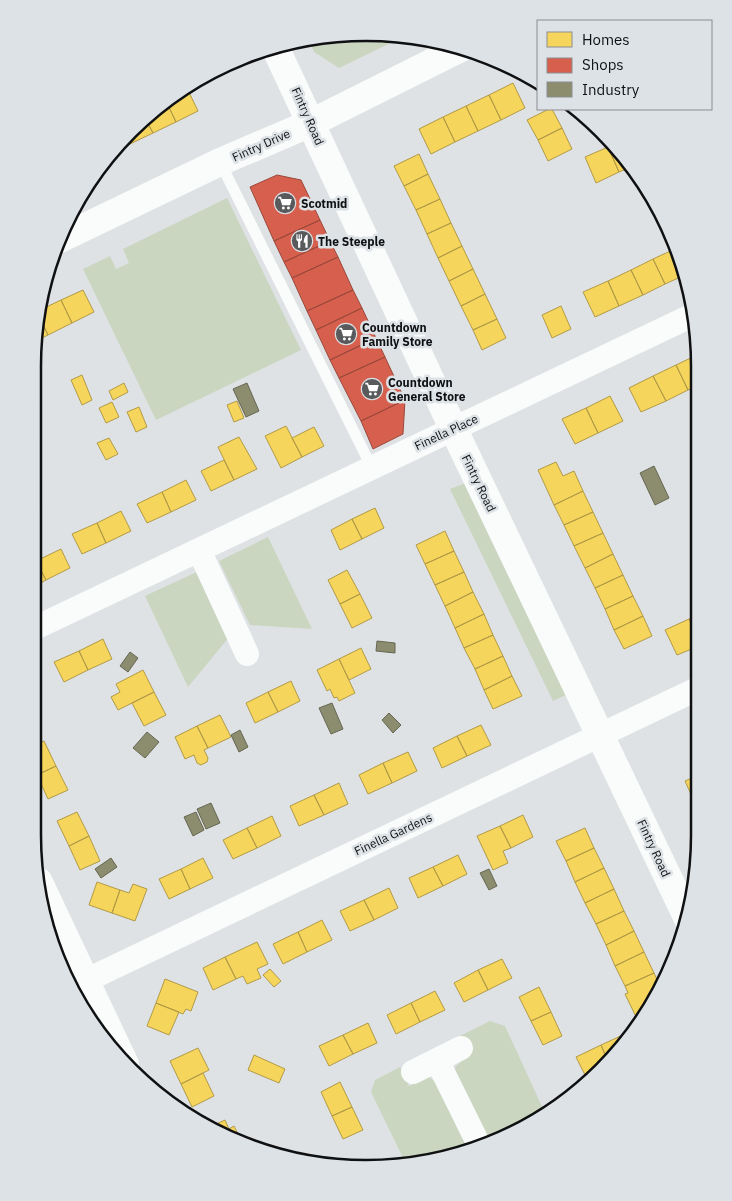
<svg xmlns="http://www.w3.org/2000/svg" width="732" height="1201" font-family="'IBM Plex Sans',sans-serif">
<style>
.green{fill:#cad6c0}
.homes{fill:#f6d55c;stroke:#b19a46}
.shops{fill:#d6604d;stroke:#9a483b}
.industry{fill:#8c8c6e;stroke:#666752}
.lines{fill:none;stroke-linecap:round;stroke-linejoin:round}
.service{stroke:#fafbfb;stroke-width:11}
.minor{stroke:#fafbfb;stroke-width:24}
.tertiary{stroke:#fafbfb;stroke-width:28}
.labels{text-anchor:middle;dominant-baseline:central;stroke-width:5;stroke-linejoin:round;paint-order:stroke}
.street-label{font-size:12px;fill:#0f1012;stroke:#dde2e6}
.poi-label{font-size:12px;font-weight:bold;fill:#0f1012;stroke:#dde2e6;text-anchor:start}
.rim{fill:none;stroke:#0f1012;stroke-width:2.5}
</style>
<rect width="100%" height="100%" fill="#dfe2e4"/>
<!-- green -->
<path class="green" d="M366 33 405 36 339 68 314 52 308 38Z
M227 198 301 350 156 420 83 269 110 256 116 269 129 263 123 249Z
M466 483 566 695 553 701 450 489Z
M268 537 312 629 250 625 219 561Z
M199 571 230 636 188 687 145 596Z
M490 1021 505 1026 545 1113 486 1144 455 1082V1067L466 1057 456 1038Z
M400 1067 409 1086 429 1077 444 1088 474 1150 405 1162 371 1092 375 1080Z"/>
<!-- homes -->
<path class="homes" d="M513 83 525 108 501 120 489 95Z
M186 86 198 111 176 122 166 101Z
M489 95 501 120 478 131 466 106Z
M166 101 176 122 153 133 145 118Z
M466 106 478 131 455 142 443 117Z
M549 109H552L562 128 538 140 527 120Z
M443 117 455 142 431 154 419 129Z
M145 118 153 133 130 144 126 135Z
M562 128 572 149 548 161 538 140Z
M126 135 130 144 111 154Z
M615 144 631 167 619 172 608 147Z
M608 147 619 172 596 183 585 157Z
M419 154 428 174 404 186 394 166Z
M428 174 440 199 416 210 404 186Z
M440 199 451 223 427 234 416 210Z
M451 223 462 246 438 258 427 234Z
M462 246 473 269 449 281 438 258Z
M677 248 685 275 665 284 653 259Z
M653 259 665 284 643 295 631 270Z
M473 269 485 294 461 306 449 281Z
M631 270 643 295 619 306 608 281Z
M608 281 619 306 595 317 583 292Z
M83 290 94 312 72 323 61 300Z
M485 294 497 319 473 330 461 306Z
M61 300 72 323 48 335 39 316 40 310Z
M561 306 571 329 552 338 542 315Z
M39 316 48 335 34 342Z
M497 319 506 338 482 350 473 330Z
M699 354V385L688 390 676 365Z
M676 365 688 390 666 401 653 376Z
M82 375 92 400 82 405 71 380Z
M653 376 666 401 641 412 629 388Z
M124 383 128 392 113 400 109 391Z
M610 396 623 421 598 433 586 408Z
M237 401 244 418 234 422 227 405Z
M112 402 119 417 106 423 99 408Z
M139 407 147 427 136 432 127 412Z
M586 408 598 433 575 444 562 419Z
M286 426 302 457 281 468 265 436Z
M314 427 324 446 302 457 292 438Z
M239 437 257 469 234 480 218 447Z
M109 438 118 454 106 460 97 443Z
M224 460 234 480 211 491 201 471Z
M556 462 563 476 574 471 583 491 554 505 538 470Z
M186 480 196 500 171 512 162 492Z
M583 491 593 512 564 525 554 505Z
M162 492 171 512 147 523 137 504Z
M375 508 384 528 362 539 352 519Z
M121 511 131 531 106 543 97 523Z
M593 512 603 533 574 546 564 525Z
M352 519 362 539 340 550 331 530Z
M97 523 106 543 82 554 72 534Z
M445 531 454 551 425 564 416 545Z
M603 533 613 554 585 568 574 546Z
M61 549 70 568 46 580 36 561Z
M454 551 464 572 435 585 425 564Z
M613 554 623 575 595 588 585 568Z
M36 561 46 580 33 587V562Z
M347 570 360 594 340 604 328 580Z
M464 572 473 592 445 606 435 585Z
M623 575 633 596 605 609 595 588Z
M473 592 484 614 455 628 445 606Z
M360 594 372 618 352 628 340 604Z
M633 596 643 616 614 630 605 609Z
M484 614 493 635 464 648 455 628Z
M699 615V640L689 619Z
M643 616 652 636 624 649 614 630Z
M689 619 699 640V646L677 655 665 630Z
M493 635 503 656 475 669 464 648Z
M103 639 112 659 88 670 79 651Z
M361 648 371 669 349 680 339 659Z
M79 651 88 670 64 682 54 662Z
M503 656 512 676 484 690 475 669Z
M339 659 355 693 339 701 337 697 334 698 330 689 327 691 317 670Z
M143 670 154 692 118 710 111 697 120 692 116 684Z
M33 676 41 679 33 701Z
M512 676 522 696 493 709 484 690Z
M291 681 300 701 278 712 268 692Z
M154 692 166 715 144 726 132 703Z
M268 692 278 712 255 723 246 703Z
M220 715 231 737 208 748 197 726Z
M481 725 491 745 467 756 457 736Z
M197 726 208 748 204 750 208 758 207 762 201 765 197 763 194 755 185 759 175 737Z
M457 736 467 756 442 768 433 748Z
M44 741 56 766 37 775 33 767V747Z
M408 752 417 771 392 783 383 763Z
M383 763 392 783 368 794 359 775Z
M56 766 68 790 48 799 37 775Z
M699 775V799L694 801 685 781Z
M339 783 348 804 324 815 314 795Z
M314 795 324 815 299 826 290 806Z
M77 812 89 836 69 846 57 821Z
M523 815 533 837 511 848 500 826Z
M272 816 281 836 257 848 247 828Z
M500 826 511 848 503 851 508 863 493 870 477 836Z
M247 828 257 848 233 859 223 840Z
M585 828 594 848 566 861 556 841Z
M89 836 100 861 80 870 69 846Z
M594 848 604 868 575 882 566 861Z
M458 855 467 874 443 886 433 867Z
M203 858 213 878 190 889 181 869Z
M433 867 443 886 418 898 409 878Z
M604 868 614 889 585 903 575 882Z
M181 869 190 889 169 899 159 879Z
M97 882 120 890 112 913 89 905Z
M133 884 147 889 135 921 112 913 120 890 129 893Z
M389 888 398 908 374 920 364 900Z
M614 889 624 911 596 924 585 903Z
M364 900 374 920 350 931 340 911Z
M624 911 634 931 606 945 596 924Z
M322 920 332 940 307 952 298 932Z
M634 931 644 952 615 966 606 945Z
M298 932 307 952 283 964 273 944Z
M257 942 268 964 257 969 261 978 247 984 243 976 236 979 225 957Z
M644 952 654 973 625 986 615 966Z
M225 957 236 979 213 990 203 968Z
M502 959 512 978 488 990 478 970Z
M270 969 281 981 274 987 263 975Z
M478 970 488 990 464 1002 454 983Z
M654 973 660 986 643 1020 639 1023 625 994 628 993 625 986Z
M165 979 198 992 191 1011 186 1009 183 1014 156 1003Z
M539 987 551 1012 531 1021 519 997Z
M435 991 445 1010 420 1022 411 1003Z
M156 1003 179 1012 169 1035 147 1026Z
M411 1003 420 1022 396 1034 387 1015Z
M551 1012 562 1036 543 1045 531 1021Z
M368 1023 377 1043 353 1054 343 1035Z
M625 1034 627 1038 607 1059 601 1045Z
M343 1035 353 1054 329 1066 319 1046Z
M601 1045 607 1059 594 1073 586 1077 576 1057Z
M198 1048 209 1070 181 1084 170 1061Z
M254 1055 285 1069 279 1083 248 1070Z
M203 1073 214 1096 192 1107 181 1084Z
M340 1082 352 1107 332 1116 321 1092Z
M352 1107 363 1130 343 1139 332 1116Z
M225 1120 229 1129 234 1126 241 1140 212 1126Z"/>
<!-- shops -->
<path class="shops" d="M277 175 301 180 320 220 274 241 250 187Z
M320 220 330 241 284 262 274 241Z
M330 241 338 257 292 278 284 262Z
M338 257 353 290 307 311 292 278Z
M353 290 362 308 316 330 307 311Z
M362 308 376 338 330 360 316 330Z
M376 338 385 357 339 378 330 360Z
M385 357 405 400 361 421 339 378Z
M405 400 403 434 373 449 361 421Z"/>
<!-- industry -->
<path class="industry" d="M247 383 259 411 246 417 233 389Z
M654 466 669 498 655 505 640 473Z
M377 641 395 643V653L376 651Z
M130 652 138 658 128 672 120 666Z
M332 703 343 729 331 734 319 708Z
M389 713 401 725 393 733 382 720Z
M240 730 248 747 239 752 231 735Z
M147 732 159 742 145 758 133 748Z
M211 803 220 823 206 829 197 809Z
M196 812 204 830 193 836 184 817Z
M111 858 117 867 101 878 95 869Z
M489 869 497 886 489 890 480 873Z"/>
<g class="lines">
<!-- service -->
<path class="service" d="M220 162 372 468"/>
<!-- minor -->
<path class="minor" d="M199 550 247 654
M33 629 693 315
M40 880 127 1064
M87 980 699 688
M437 1060 480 1147
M413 1072 461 1048"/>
<!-- tertiary -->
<path class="tertiary" d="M275 47 453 428 687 917
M60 239 220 162 311 123 461 48"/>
</g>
<!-- icons -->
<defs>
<g id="supermarket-disc" transform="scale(1.125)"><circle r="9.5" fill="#585a5c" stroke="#dde2e6"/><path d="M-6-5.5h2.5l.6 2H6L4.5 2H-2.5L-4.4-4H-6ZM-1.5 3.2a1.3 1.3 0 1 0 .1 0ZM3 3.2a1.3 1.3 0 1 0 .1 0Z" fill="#fff"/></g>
<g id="restaurant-disc" transform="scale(1.125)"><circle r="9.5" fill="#585a5c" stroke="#dde2e6"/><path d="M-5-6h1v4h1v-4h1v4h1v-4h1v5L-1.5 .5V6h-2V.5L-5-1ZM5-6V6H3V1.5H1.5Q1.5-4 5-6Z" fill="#fff"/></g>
</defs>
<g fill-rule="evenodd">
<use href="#supermarket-disc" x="285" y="203"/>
<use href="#restaurant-disc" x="302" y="241"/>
<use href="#supermarket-disc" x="346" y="334"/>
<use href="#supermarket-disc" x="372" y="389"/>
</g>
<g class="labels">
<!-- street labels -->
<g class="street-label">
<text transform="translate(308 116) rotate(66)">Fintry Road</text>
<text transform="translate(261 145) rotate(-24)">Fintry Drive</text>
<text transform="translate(446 432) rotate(-25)">Finella Place</text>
<text transform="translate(479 483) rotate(64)">Fintry Road</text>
<text transform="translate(393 834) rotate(-25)">Finella Gardens</text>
<text transform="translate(654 848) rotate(65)">Fintry Road</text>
</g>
<!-- poi labels -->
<g class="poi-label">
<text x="301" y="203">Scotmid</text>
<text x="318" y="241">The Steeple</text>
<text x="362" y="327">Countdown<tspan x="362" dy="14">Family Store</tspan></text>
<text x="388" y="382">Countdown<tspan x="388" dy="14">General Store</tspan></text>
</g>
</g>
<!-- crop -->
<path d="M0 0H732V1201H0ZM366 41H366A325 325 0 0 1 691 366V835A325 325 0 0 1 366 1160H366A325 325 0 0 1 41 835V366A325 325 0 0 1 366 41Z" fill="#dde2e6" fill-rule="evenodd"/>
<path class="rim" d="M366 41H366A325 325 0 0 1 691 366V835A325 325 0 0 1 366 1160H366A325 325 0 0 1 41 835V366A325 325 0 0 1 366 41Z"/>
<!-- legend -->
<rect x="537" y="20" width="175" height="90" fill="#dde2e6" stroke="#8b8e91"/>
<rect x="547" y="32" width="25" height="15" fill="#f6d55c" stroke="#8b8e91"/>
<text x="582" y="45" font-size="15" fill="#0f1012">Homes</text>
<rect x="547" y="58" width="25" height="15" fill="#d6604d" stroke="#8b8e91"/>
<text x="582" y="70" font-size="15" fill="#0f1012">Shops</text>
<rect x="547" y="82" width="25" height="15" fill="#8c8c6e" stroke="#8b8e91"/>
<text x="582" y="95" font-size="15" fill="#0f1012">Industry</text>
</svg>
